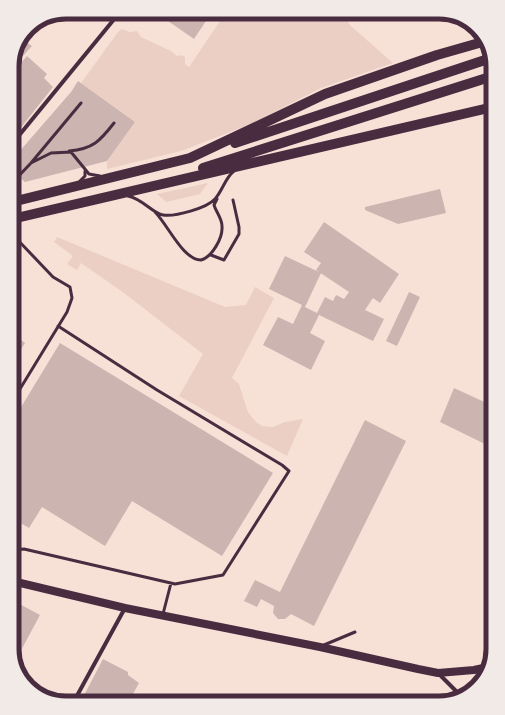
<svg xmlns="http://www.w3.org/2000/svg" width="505" height="715" font-family="'Noto Serif',serif">
<style>
.green{fill:#ebcfc5}
.building{fill:#ccb4b1}
.lines{fill:none;stroke-linecap:round;stroke-linejoin:round}
.service{stroke:#4a2c40;stroke-width:3}
.minor{stroke:#4a2c40;stroke-width:4}
.secondary{stroke:#4a2c40;stroke-width:8}
.trunk{stroke:#4a2c40;stroke-width:10}
.rim{fill:none;stroke:#4a2c40;stroke-width:5}
</style>
<rect width="100%" height="100%" fill="#f7e1d7"/>
<!-- green -->
<path class="green" d="M226 12H340L351 26 393 63 321 88 253 123 181 151 107 169V161L135 122 81 83 118 32 122 29 130 32 137 31 141 37 171 51 177 56 182 55 185 57V64L189 67Z
M208 183 200 194 166 202 157 194Z
M57 237 225 307 246 305 255 287 274 298 232 378 239 384 248 412 256 422 262 426 273 427 285 422 303 419 287 456 179 396 203 354 124 293 81 263 77 270 67 264 73 256 54 242Z"/>
<!-- building -->
<path class="building" d="M155 12H206L210 15 194 39Z
M23 40 32 46 12 68V62Z
M27 56 47 74 44 78 53 87 12 139V73Z
M78 81 135 122 107 161 25 182 12 171V160L71 92Z
M440 189 446 213 398 224 365 210V207Z
M324 222 399 274 380 303 373 298 365 310 384 319 373 341 319 315 310 333 325 341 311 370 263 345 278 317 293 324 302 305 269 289 285 256 321 273 305 307 317 313 325 297 333 301 336 295 344 299 349 292 316 270 321 263 304 252Z
M409 292 420 297 397 346 386 341Z
M12 333 25 343 20 351 12 345Z
M60 343 273 473 222 556 132 501 105 546 42 507 29 528 12 518V422Z
M454 388 493 406V448L440 422Z
M365 420 406 441 314 626 291 614 285 619H278L273 613 274 606 261 599 257 607 244 601 255 580 280 592Z
M12 600 40 615 18 656 13 654 12 649Z
M103 659 128 672V675L139 683 128 703H80Z
M348 695 363 703H344Z"/>
<g class="lines">
<!-- service -->
<path class="service" d="M69 151C93 149 100 141 114 123
M31 163 51 153 71 152 89 174 100 176
M80 181 85 176V171
M12 183 31 163 81 103
M128 196C143 199 152 213 163 215 175 217 207 208 215 199 223 190 225 178 234 171
M155 212C168 225 183 260 201 260 212 257 223 238 222 226 222 218 216 212 214 205L217 199
M12 229 17 221
M211 255 224 260 239 234V227L233 200
M12 402 67 312 72 298 70 287 53 277 14 236 12 232
M12 550 24 549 175 584 223 575 289 471 282 465 157 390 58 326
M163 614 171 583
M324 645 355 632"/>
<!-- minor -->
<path class="minor" d="M12 144 120 12
M12 375 17 366
M438 673 462 697
M73 703 125 608"/>
<!-- secondary -->
<path class="secondary" d="M12 581 125 608 320 647 418 669 438 673 474 670 488 667"/>
<!-- trunk -->
<path class="trunk" d="M235 143 491 58
M203 168 493 76
M12 202 190 158 325 94 437 55 486 41
M12 219 493 107"/>
</g>
<!-- crop -->
<path d="M0 0H505V715H0ZM66 19H439A47 47 0 0 1 486 66V649A47 47 0 0 1 439 696H66A47 47 0 0 1 19 649V66A47 47 0 0 1 66 19Z" fill="#f1eae7" fill-rule="evenodd"/>
<path class="rim" d="M66 19H439A47 47 0 0 1 486 66V649A47 47 0 0 1 439 696H66A47 47 0 0 1 19 649V66A47 47 0 0 1 66 19Z"/>
</svg>
